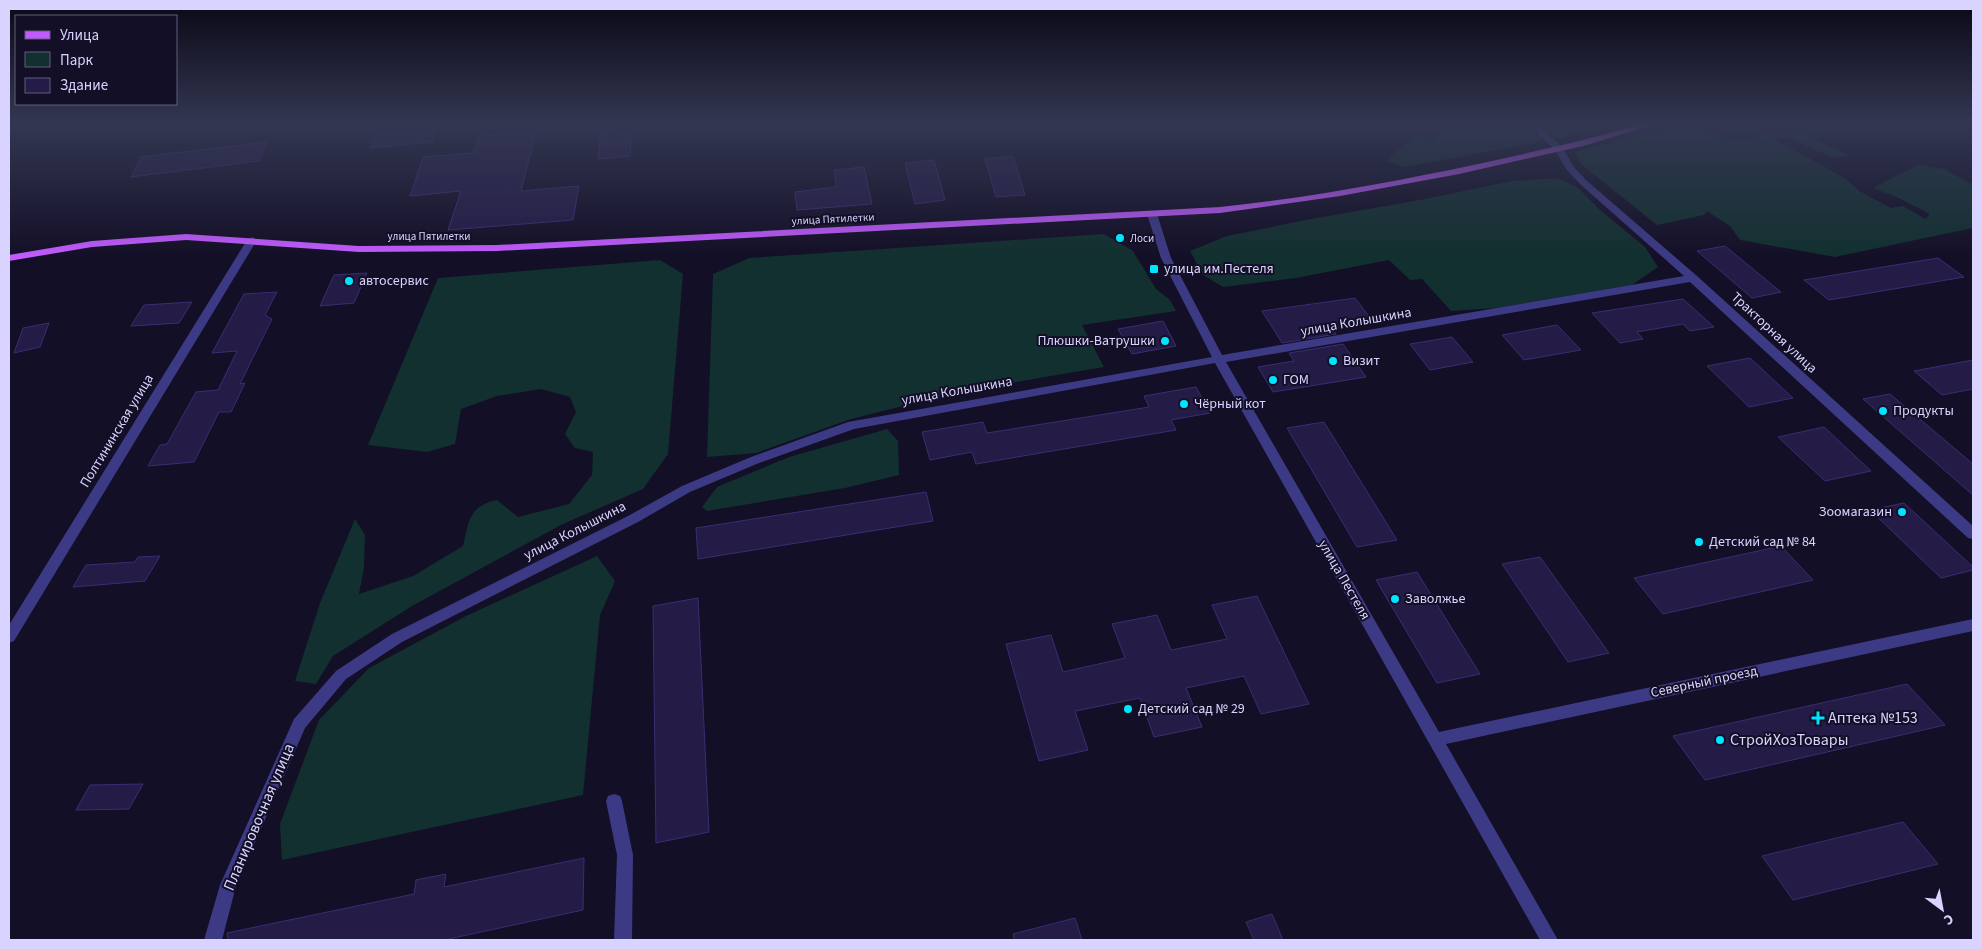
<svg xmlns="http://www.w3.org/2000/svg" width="1982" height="949" font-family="'Source Sans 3',sans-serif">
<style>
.green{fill:#12302f}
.building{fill:#241b47;stroke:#3b2d73}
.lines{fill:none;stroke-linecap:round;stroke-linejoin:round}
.minor{fill:#3d3a85;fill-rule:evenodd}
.major{fill:#c25bff;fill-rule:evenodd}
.poi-dot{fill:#00e5ff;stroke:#130f26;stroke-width:2}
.labels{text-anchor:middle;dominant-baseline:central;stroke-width:4;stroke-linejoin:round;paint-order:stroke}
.far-street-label{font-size:11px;fill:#d9d4ff;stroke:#130f26}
.far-poi-label{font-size:11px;fill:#d9d4ff;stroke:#130f26;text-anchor:start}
.poi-label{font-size:14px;fill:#d9d4ff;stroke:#130f26;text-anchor:start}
.street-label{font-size:14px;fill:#d9d4ff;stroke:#130f26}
.near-poi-label{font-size:16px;fill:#d9d4ff;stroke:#130f26;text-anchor:start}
.near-street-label{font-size:16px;fill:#d9d4ff;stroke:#130f26}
</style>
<rect width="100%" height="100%" fill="#130f26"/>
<!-- green -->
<path class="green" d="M1436 124H1524L1543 141 1405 167 1387 162 1394 153 1415 136 1433 139 1440 134 1433 128Z
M1543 124H1611L1561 138 1552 135 1543 126Z
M1679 125 1696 127 1726 139 1747 141 1769 133 1803 134 1849 155 1833 158 1787 137 1772 138 1846 179 1859 191 1891 208 1903 206 1925 219 1930 214 1895 196 1873 188 1918 165 1944 169 1970 183 1973 187V228L1835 257 1740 240 1730 226 1707 211 1704 215 1657 225 1581 164 1575 152Z
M1558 178 1577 187 1600 210 1645 247 1658 267 1632 285 1496 308 1451 311 1422 279 1410 280 1389 260 1296 278 1223 287 1203 275 1190 251 1227 236 1311 219 1420 200 1512 181Z
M1104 234 1133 251 1156 289 1170 300 1176 311 1082 325 1104 367 963 391 851 419 756 453 707 457 713 274 749 258Z
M660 260 683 274 668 454 643 489 561 525 412 606 333 656 316 684 295 681 320 603 355 519 365 535 364 568 359 594 413 576 463 546C469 520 469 506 497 500L518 517 569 504 592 475 593 452 575 448 565 434 576 412 570 397 541 389 497 396 461 409 455 444 427 452 368 445 438 278Z
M887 429 898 441 899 475 845 488 707 511 702 507 717 487 789 457Z
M597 556 615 581 600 615 583 795 282 860 280 824 319 720 369 668 466 616Z"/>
<!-- building -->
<path class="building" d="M379 124H437L432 142 371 148Z
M632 126 630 156 598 159 601 129Z
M536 132 521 191 579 186 573 220 448 230 461 191 410 196 423 157 473 153 479 136Z
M267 142 259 161 131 177 141 157Z
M1013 156 1025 195 996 197 985 159Z
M934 160 945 200 915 204 905 163Z
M864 167 872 204 797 210 795 192 836 187 834 170Z
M1725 246 1781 292 1752 298 1697 251Z
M1938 258 1964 277 1829 300 1804 280Z
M367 273 354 303 320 306 334 275Z
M277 292 265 315 272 319 240 384 245 383 231 412H219L194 462 148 466 160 445 167 444 196 392 218 390 237 351 212 353 244 294Z
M1355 298 1374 323 1333 329 1336 334 1282 343 1262 311Z
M1683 299 1714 327 1690 331 1683 324 1637 332 1643 339 1620 343 1592 313Z
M192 302 179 323 131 326 144 305Z
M1163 321 1176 346 1132 354 1118 329Z
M49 323 40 347 14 353 23 328Z
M1557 325 1581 350 1524 360 1502 335Z
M1452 337 1473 362 1430 370 1410 344Z
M1343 344 1366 377 1273 392 1258 367 1294 361 1289 353Z
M1750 358 1793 398 1749 407 1707 366Z
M1973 360V389L1942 395 1914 371Z
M1196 387 1210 413 1171 420 1176 430 976 464 972 452 930 460 922 432 983 422 987 433 1149 407 1144 396Z
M1890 394 1973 464V495L1863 399Z
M1324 422 1397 540 1357 547 1287 428Z
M1824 427 1871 471 1825 481 1778 437Z
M926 492 933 521 698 559 696 528Z
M1904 503 1973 567V570L1941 578 1870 510Z
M1781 546 1813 580 1663 614 1634 578Z
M160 556 145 581 73 587 86 565 135 562 138 557Z
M1540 557 1609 653 1568 662 1502 564Z
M1417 572 1480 674 1437 683 1376 580Z
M1257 596 1309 704 1261 714 1244 676 1186 688 1202 727 1154 737 1140 698 1075 711 1088 750 1039 761 1006 644 1051 635 1063 672 1125 658 1112 624 1157 615 1171 650 1227 639 1212 605Z
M698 598 709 832 656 843 653 606Z
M1907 684 1945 725 1705 780 1673 736Z
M143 784 129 809 76 810 90 785Z
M1903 822 1938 864 1793 900 1762 856Z
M584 858 583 910 444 940H228L227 933 414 894 416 880 446 874 444 887Z
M1272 914 1283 940H1254L1246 922Z
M1075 918 1082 940H1014L1013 934Z"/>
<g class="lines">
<!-- minor -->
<path class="minor" d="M1528 124H1537L1563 148 1573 166 1586 180 1697 276 1973 526V539L1968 538 1690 282 1226 362 1439 732 1973 619V631L1446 744 1558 940H1540L1215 363 854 429 759 463 690 492 638 522 402 642 346 679 305 728 236 886 222 940H204L220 885 294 719 336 671 392 634 628 516 682 486 751 457 848 422 1212 357 1161 258 1147 214 1149 212 1152 211 1157 214 1171 258 1222 355 1684 276 1580 184 1566 169 1556 151Z
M252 237 257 240 14 641 9 643V625L247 240Z
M614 794 620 796 622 801 633 855 632 940H614L617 855 606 801 608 796Z"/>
<!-- major -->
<path class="major" d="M1641 124H1655L1583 146 1459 174 1340 196 1220 213 497 251 359 252 186 240 92 247 9 261V255L92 241 186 234 359 246 497 245 1220 207C1307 198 1393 182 1478 164 1533 152 1587 140 1641 124Z"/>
</g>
<!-- sky -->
<linearGradient id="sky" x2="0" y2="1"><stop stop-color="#0a0815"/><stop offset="0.48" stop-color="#333752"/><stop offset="1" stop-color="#333752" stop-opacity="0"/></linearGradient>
<rect width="1982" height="257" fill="url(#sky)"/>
<!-- markers -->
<g class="poi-dot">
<circle cx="1120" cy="238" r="5"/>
<rect x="1149" y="264" width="10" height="10" rx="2.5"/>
<circle cx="349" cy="281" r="5"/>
<circle cx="1165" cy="341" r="5"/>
<circle cx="1333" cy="361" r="5"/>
<circle cx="1273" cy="380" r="5"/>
<circle cx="1184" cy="404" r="5"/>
<circle cx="1883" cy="411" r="5"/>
<circle cx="1902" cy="512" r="5"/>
<circle cx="1699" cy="542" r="5"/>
<circle cx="1395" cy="599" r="5"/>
<circle cx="1128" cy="709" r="5"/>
<path d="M1815.5 710.5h5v5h5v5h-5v5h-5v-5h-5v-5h5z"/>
<circle cx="1720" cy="740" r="5"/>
</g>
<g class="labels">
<!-- far-street labels -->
<g class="far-street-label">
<text transform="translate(833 219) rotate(-3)">улица Пятилетки</text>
<text x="429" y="236">улица Пятилетки</text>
</g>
<!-- far-poi labels -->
<g class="far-poi-label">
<text x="1130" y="238">Лоси</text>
</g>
<!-- poi labels -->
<g class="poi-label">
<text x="1164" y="269">улица им.Пестеля</text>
<text x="359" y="281">автосервис</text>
<text x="1155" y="341" text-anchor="end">Плюшки-Ватрушки</text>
<text x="1343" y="361">Визит</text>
<text x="1283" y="380">ГОМ</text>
<text x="1194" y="404">Чёрный кот</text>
<text x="1893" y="411">Продукты</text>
<text x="1892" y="512" text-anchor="end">Зоомагазин</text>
<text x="1709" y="542">Детский сад № 84</text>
<text x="1405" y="599">Заволжье</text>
<text x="1138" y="709">Детский сад № 29</text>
</g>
<!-- street labels -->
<g class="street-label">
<text transform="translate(1356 322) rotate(-10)">улица Колышкина</text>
<text transform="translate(1774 333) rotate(43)">Тракторная улица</text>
<text transform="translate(957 391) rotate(-10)">улица Колышкина</text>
<text transform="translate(117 431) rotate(-59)">Полтининская улица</text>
<text transform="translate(575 531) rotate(-27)">улица Колышкина</text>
<text transform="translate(1344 580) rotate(60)">улица Пестеля</text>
<text transform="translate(1704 682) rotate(-12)">Северный проезд</text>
</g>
<!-- near-poi labels -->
<g class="near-poi-label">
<text x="1828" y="718">Аптека №153</text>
<text x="1730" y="740">СтройХозТовары</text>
</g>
<!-- near-street labels -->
<g class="near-street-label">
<text transform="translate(259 817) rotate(-67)">Планировочная улица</text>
</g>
</g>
<!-- border -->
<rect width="1982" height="949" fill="none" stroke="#d9d4ff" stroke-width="20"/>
<!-- legend -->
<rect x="15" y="15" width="162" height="90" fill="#130f26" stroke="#625e7d"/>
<rect x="25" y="31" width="25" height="8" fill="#c25bff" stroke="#625e7d"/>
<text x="60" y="40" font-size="15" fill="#d9d4ff">Улица</text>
<rect x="25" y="52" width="25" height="15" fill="#12302f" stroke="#625e7d"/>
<text x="60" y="65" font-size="15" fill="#d9d4ff">Парк</text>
<rect x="25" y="78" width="25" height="15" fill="#241b47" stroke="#625e7d"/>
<text x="60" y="90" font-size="15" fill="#d9d4ff">Здание</text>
<!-- north arrow -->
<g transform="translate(1942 909) rotate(148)" stroke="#130f26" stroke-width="4" paint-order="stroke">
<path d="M0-4L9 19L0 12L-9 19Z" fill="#d9d4ff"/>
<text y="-8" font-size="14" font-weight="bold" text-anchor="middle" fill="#d9d4ff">С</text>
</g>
</svg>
